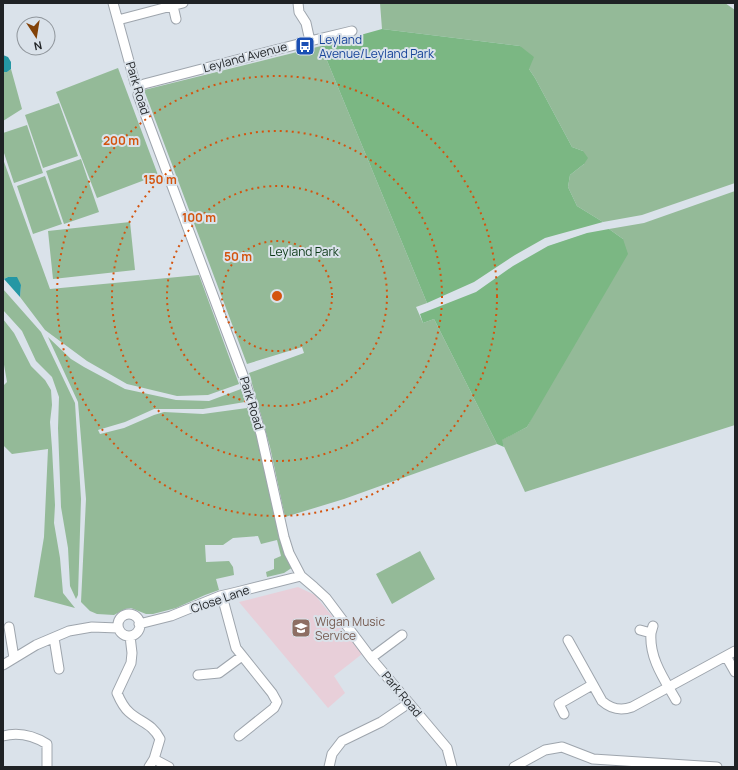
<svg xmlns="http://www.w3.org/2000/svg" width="738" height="770" font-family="Manrope,sans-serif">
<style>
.education{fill:#e8cfd9}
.green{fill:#94ba98}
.forest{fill:#7bb783}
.water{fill:#2597a4}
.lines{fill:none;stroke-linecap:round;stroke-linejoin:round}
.minor-casing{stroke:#9ea5ad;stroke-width:11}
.minor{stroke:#fff;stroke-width:9}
.ring{fill:none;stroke:#d4540e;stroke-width:2;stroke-dasharray:2 4}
.labels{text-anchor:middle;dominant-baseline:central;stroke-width:4;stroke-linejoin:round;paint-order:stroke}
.transit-label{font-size:12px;fill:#164399;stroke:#dae2ea;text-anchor:start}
.street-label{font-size:12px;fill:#1f2225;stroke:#dae2ea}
.park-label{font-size:12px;fill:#0c3917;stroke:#dae2ea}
.education-label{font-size:12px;fill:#785e54;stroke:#dae2ea;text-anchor:start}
.centre{fill:#d4540e;stroke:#dae2ea;stroke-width:2}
.ring-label{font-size:12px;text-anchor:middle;font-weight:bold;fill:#d4540e;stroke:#dae2ea;stroke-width:4;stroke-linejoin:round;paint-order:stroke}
</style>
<rect width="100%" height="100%" fill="#dae2ea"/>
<!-- education -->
<path class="education" d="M298 587 315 595 362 654 334 676 345 693 328 708 239 602Z"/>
<!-- green -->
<path class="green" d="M380 3H725L735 10V183L642 215 603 222 577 206 568 187 570 175 584 164 583 151 572 147 535 78 529 69 520 46 382 29Z
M321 46 427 303 416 307 423 323 434 319 497 444 344 499 285 517 270 447 249 373 304 353 302 347 247 364 144 90Z
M118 68 158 175 97 198 56 92Z
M11 69 22 109 3 121V72H7Z
M59 103 78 156 43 168 25 115Z
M27 125 43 173 14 183 3 150V133Z
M3 159 50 289 199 275 239 384 208 395 177 396 127 384 87 361 45 330 20 297 21 285 8 277 4 279 3 278Z
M81 159 99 212 64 224 46 171Z
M45 176 62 224 33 234 17 186Z
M735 191V425L525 492 501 440 527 427 623 239 609 229 644 223Z
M130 222 135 270 53 279 48 231Z
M3 289 41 332 75 403 81 499 78 595 76 599 70 586 68 548 61 507 58 428 59 397 52 377 36 361 22 331 3 310Z
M3 319 14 333 31 366 45 380 51 390 52 405 50 422 52 448 55 505 54 523 60 558 63 593 75 608 34 597 44 537 48 449 12 454 3 445V386L7 382 3 359Z
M48 337 71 359 84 367 125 389 176 400 209 401 241 389 245 402 203 409H154L125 422 98 430 100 434 124 428 154 415 164 412 203 414 247 408 251 410 293 567 284 573 267 577 266 572 274 569V559L281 556 277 540 261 544 258 536 233 538 223 545H205L206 562 229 561 233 567 234 575 216 579 219 590 205 595 176 608 153 614H146L131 608 125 609 114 615 97 614 90 611 81 602 86 499 78 402Z
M420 551 435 579 392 604 376 574Z"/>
<!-- forest -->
<path class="forest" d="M382 29 520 46 534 57 529 69 535 78 572 147 583 151 588 158 584 164 570 175 568 187 577 206 603 222 545 238 515 255 474 282 427 303 321 46Z
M609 229 623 239 628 254 527 427 502 440 504 447 497 444 434 319 423 323 420 314 476 292 513 266 548 246 587 233Z"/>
<!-- water -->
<path class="water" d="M3 55 8 57 11 62V69L7 72H3Z
M8 277H17L21 285 20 297 4 279Z"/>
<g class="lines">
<!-- minor casing -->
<g class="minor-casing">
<path id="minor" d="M113 3 135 83 140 86 138 95 244 378 261 434 284 537 289 553 301 576 314 587 326 598 371 658 447 748 452 767
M298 3 299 12 306 23 310 41
M173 6 176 19
M118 20 183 3
M140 86 144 84 310 41 352 31
M222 596 236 648 272 693 277 702 274 708 239 736
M118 625a11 11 0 1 1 22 0a11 11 0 1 1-22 0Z
M139 624 171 616 220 596 237 592 301 576
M9 627 14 658
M640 630 651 633 653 626
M651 633C649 658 664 679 676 700
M130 636 132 653 131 663 117 693C120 700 123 707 129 712 141 723 152 723 160 739L154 759 149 767
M54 638 59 669
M568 640 602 701C611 709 621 711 632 707L735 651
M726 656 735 672
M371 658 402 635
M3 665 36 645 69 631 92 627 118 628
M198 675 219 673 242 656
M564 714 559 704 592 685
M3 736C18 732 34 736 47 744V767
M154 759 169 767
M329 767 332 754 342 741 381 722 409 703
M514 767 545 750 562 747 593 759 717 767"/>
</g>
<!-- minor -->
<use href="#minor" class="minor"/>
</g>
<!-- distance rings -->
<g class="ring">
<circle cx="277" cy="296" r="55"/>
<circle cx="277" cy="296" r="110"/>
<circle cx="277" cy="296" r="165"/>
<circle cx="277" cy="296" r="220"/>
</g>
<!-- icons -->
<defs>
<g id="bus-square" transform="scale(1)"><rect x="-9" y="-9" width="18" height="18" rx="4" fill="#1a4fb4" stroke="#dae2ea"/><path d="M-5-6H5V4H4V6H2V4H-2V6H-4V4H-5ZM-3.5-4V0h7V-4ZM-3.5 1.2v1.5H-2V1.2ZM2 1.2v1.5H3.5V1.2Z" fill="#fff"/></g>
<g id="school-square" transform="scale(1)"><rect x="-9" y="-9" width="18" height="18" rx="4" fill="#8d6e63" stroke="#dae2ea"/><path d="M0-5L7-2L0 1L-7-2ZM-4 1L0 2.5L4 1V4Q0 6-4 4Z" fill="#fff"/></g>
</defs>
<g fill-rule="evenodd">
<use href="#bus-square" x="305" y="46"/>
<use href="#school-square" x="301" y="628"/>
</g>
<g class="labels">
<!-- transit labels -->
<g class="transit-label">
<text x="319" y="39">Leyland<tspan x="319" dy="14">Avenue/Leyland Park</tspan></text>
</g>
<!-- street labels -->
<g class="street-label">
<text transform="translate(245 57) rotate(-15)">Leyland Avenue</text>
<text transform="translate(138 88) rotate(73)">Park Road</text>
<text transform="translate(252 403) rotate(73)">Park Road</text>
<text transform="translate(220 599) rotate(-19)">Close Lane</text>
<text transform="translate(402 694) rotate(50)">Park Road</text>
</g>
<!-- park labels -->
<g class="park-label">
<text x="304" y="251">Leyland Park</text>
</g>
<!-- education labels -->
<g class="education-label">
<text x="315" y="621">Wigan Music<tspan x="315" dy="14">Service</tspan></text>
</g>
</g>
<circle cx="277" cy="296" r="6" class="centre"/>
<g class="ring-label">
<text x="121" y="145">200 m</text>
<text x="160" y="184">150 m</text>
<text x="199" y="222">100 m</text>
<text x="238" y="261">50 m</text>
</g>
<!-- border -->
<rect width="738" height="770" fill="none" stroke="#1f2225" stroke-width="8"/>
<!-- north arrow -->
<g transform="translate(36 36) rotate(168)"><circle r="19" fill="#dae2ea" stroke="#8f959b"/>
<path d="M0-3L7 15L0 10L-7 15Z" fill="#824208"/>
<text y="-6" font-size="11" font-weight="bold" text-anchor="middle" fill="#1f2225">N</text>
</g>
</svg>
